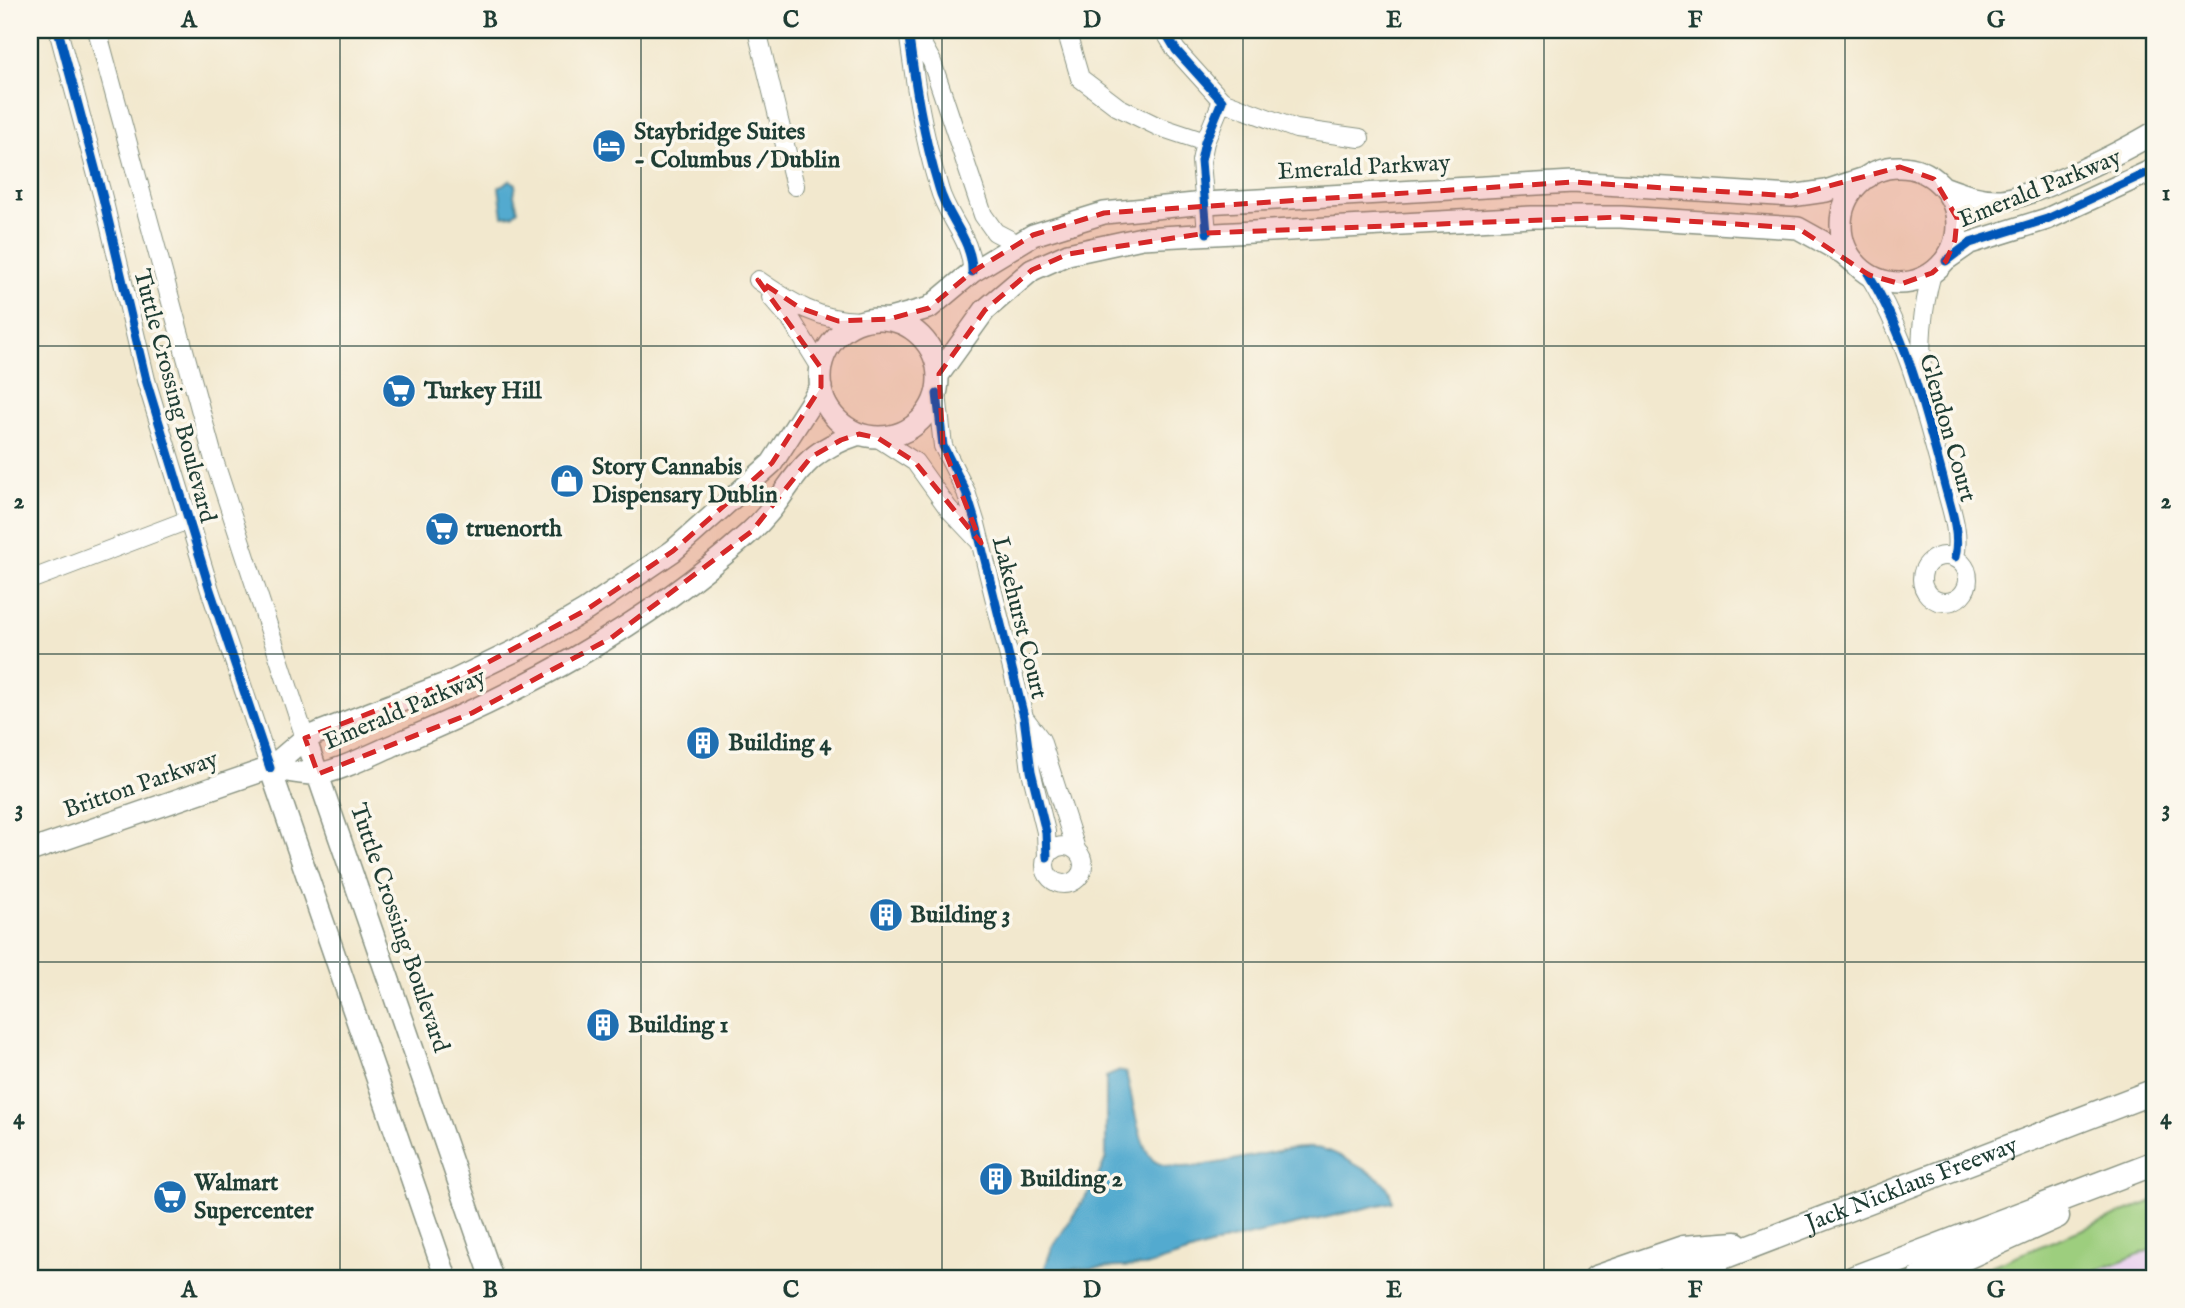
<svg xmlns="http://www.w3.org/2000/svg" width="2185" height="1308" font-family="'IM FELL English',serif">
<style>
.built{fill:#e9d2ee}
.green{fill:#9dce7e;stroke:#5e8659;stroke-width:2}
.water{fill:#52aacf;stroke:#387482;stroke-width:2}
.lines{fill:none;stroke-linecap:round;stroke-linejoin:round}
.minor-casing{stroke:#889281;stroke-width:20}
.major-casing{stroke:#889281;stroke-width:24}
.highway-casing{stroke:#889281;stroke-width:27}
.minor{stroke:#fff;stroke-width:18}
.major{stroke:#fff;stroke-width:21}
.highway{stroke:#fff;stroke-width:24}
.cycleway-casing{stroke:#fbf7ec;stroke-width:13}
.cycleway{stroke:#0057b8;stroke-width:9}
.marked{fill:#d62828;fill-opacity:0.2;stroke:#d62828;stroke-width:5;stroke-dasharray:14 9;stroke-linejoin:round}
.grid{fill:none;stroke:#1f3d34;stroke-width:2;stroke-opacity:0.55}
.labels{text-anchor:middle;dominant-baseline:central;stroke-width:7;stroke-linejoin:round;paint-order:stroke}
.poi-label{font-size:24px;font-weight:bold;fill:#1f3d34;stroke:#fbf7ec;text-anchor:start}
.street-label{font-size:24px;fill:#1f3d34;stroke:#fbf7ec}
.neatline{fill:none;stroke:#1f3d34;stroke-width:2.5}
.grid-label{font-size:23px;text-anchor:middle;font-weight:bold;fill:#1f3d34}
</style>
<rect width="100%" height="100%" fill="#fbf7ec"/>
<filter id="ink" filterUnits="userSpaceOnUse"><feTurbulence type="fractalNoise" baseFrequency=".0143" numOctaves="2"/><feDisplacementMap in="SourceGraphic" scale="14" xChannelSelector="R" yChannelSelector="G"/><feConvolveMatrix kernelMatrix="1 2 1 2 8 2 1 2 1" color-interpolation-filters="sRGB"/></filter>
<filter id="wash" filterUnits="userSpaceOnUse"><feTurbulence type="fractalNoise" baseFrequency=".00686" numOctaves="4" result="noise"/><feDisplacementMap in="SourceGraphic" scale="28" xChannelSelector="R" yChannelSelector="G"/><feGaussianBlur stdDeviation="1.57" result="paint"/><feColorMatrix in="noise" values="0 0 0 0 0 0 0 0 0 0 0 0 0 0 0 0 0 1.4 0 .05"/><feComposite in="paint" operator="in"/></filter>
<g filter="url(#wash)">
<rect width="100%" height="100%" fill="#f2e8ce"/>
<!-- built -->
<path class="built" d="M2155 1248V1278H2077Z"/>
<!-- green -->
<path class="green" d="M2155 1200V1248L2077 1278H1961Z"/>
<!-- water -->
<path class="water" d="M510 180 516 184 514 195 518 210 512 215 503 216 499 187Z
M1120 1071 1126 1073C1132 1093 1139 1153 1156 1162 1188 1180 1276 1144 1314 1148 1333 1149 1350 1162 1367 1171 1380 1178 1391 1186 1392 1202L1226 1241 1146 1266 1044 1270 1052 1248 1096 1181 1106 1158V1077Z"/>
</g>
<g filter="url(#ink)">
<g class="lines">
<!-- minor casing -->
<g class="minor-casing">
<path id="minor" d="M58 30 103 198 146 380 210 590 270 768
M97 30 214 460 305 738
M757 30 795 186
M908 30C915 84 923 136 939 188 947 218 973 240 972 272
M914 30 932 62 983 215 995 232 1016 243
M1066 30 1080 78 1118 107 1157 126 1205 142
M1164 30 1176 50 1222 101 1205 142 1201 161 1207 233
M1222 101 1296 129 1360 138
M1869 275C1907 338 1924 408 1943 478 1949 504 1961 531 1955 557
M758 280C791 303 820 321 861 321
M771 297 792 321 821 368
M1923 381C1919 342 1922 311 1932 273
M937 394 943 446 966 492 976 524 1024 717 1031 771 1046 832 1047 857
M878 438 915 462 948 508 980 542
M1922 579a23 23 0 1 1 46 0a23 23 0 1 1-46 0Z
M30 580 188 520
M1026 720 1041 740 1076 849
M1045 865a19 19 0 1 1 38 0a19 19 0 1 1-38 0Z"/>
</g>
<!-- major casing -->
<g class="major-casing">
<path id="major" d="M1841 225a58 58 0 1 1 116 0a58 58 0 1 1-116 0Z
M1943 187C1962 194 1980 201 2001 200 2031 198 2127 149 2155 132
M1947 259 1970 243 2047 219 2155 169
M820 378a59 59 0 1 1 118 0a59 59 0 1 1-118 0Z
M889 319 929 308 972 272 1033 235 1104 213 1205 203 1573 182 1791 196 1826 191 1868 177
M939 374 985 310 1032 270 1068 254 1142 238 1532 217H1621L1798 228 1843 253 1856 264
M305 738 492 1278
M270 768C284 770 302 775 317 774 336 773 377 752 396 744 524 691 644 627 748 534 796 492 788 457 859 434
M270 768 446 1278
M30 851 270 768 305 738 453 681 523 647 586 610 673 551 772 463 821 387"/>
</g>
<!-- highway casing -->
<g class="highway-casing">
<g id="highway">
<path d="M1596 1278 1683 1248 1736 1244"/>
<path id="s1" d="M1668 1278 2155 1091"/>
<path d="M1854 1278 2155 1163"/>
<path d="M1920 1278 2057 1216"/>
</g>
</g>
<!-- minor -->
<use href="#minor" class="minor"/>
<!-- major -->
<use href="#major" class="major"/>
<!-- highway -->
<use href="#highway" class="highway"/>
<!-- cycleway casing -->
<g class="cycleway-casing">
<path id="cycleway" d="M58 30 103 198 146 380 210 590 270 768
M908 30C915 84 923 136 939 188 947 218 973 240 972 272
M1164 30 1176 50 1222 101 1205 142 1201 161 1207 233
M1946 261 1970 243 2047 219 2155 169
M1869 275C1907 338 1924 408 1943 478 1949 504 1961 531 1955 557
M937 394 943 446 966 492 976 524 1024 717 1031 771 1046 832 1047 857"/>
</g>
<!-- cycleway -->
<use href="#cycleway" class="cycleway"/>
</g>
</g>
<!-- marked area -->
<path class="marked" d="M1900 167 1934 179 1957 218 1955 240 1946 261 1932 273 1901 284 1869 275 1798 228 1621 217 1207 233 1068 254 1032 270 985 310 939 374 943 446 981 543 915 462 878 438 859 434 841 440 811 457 752 531 611 638 472 713 318 774 305 738 453 681 586 610 673 551 772 463 821 387V368L758 280 800 308 838 321 889 319 929 308 972 272 1033 235 1104 213 1573 182 1791 196Z"/>
<!-- grid -->
<path class="grid" d="M340 30V1278M641 30V1278M942 30V1278M1243 30V1278M1544 30V1278M1845 30V1278M30 346H2155M30 654H2155M30 962H2155"/>
<!-- icons -->
<defs>
<g id="hotel-disc" transform="scale(1.75)"><circle r="9.5" fill="#1f6fb2" stroke="#fbf7ec"/><path d="M-6-4.5h1.5V1H6V5H4.5V3h-9V5H-6ZM-4 0a1.8 1.8 0 1 1 3.6 0ZM.5 0V-2.5h3Q6-2.5 6 0Z" fill="#fff"/></g>
<g id="supermarket-disc" transform="scale(1.75)"><circle r="9.5" fill="#1f6fb2" stroke="#fbf7ec"/><path d="M-6-5.5h2.5l.6 2H6L4.5 2H-2.5L-4.4-4H-6ZM-1.5 3.2a1.3 1.3 0 1 0 .1 0ZM3 3.2a1.3 1.3 0 1 0 .1 0Z" fill="#fff"/></g>
<g id="shop-disc" transform="scale(1.75)"><circle r="9.5" fill="#1f6fb2" stroke="#fbf7ec"/><path d="M-5-2.5h2.3a2.7 3.5 0 0 1 5.4 0H5L5.5 6h-11ZM-1.5-2.5h3a1.5 2.3 0 0 0-3 0Z" fill="#fff"/></g>
<g id="building-disc" transform="scale(1.75)"><circle r="9.5" fill="#1f6fb2" stroke="#fbf7ec"/><path d="M-4-6H4V6H1V3H-1V6H-4ZM-2.5-4.3h1.7v1.8h-1.7ZM.8-4.3h1.7v1.8H.8ZM-2.5-1h1.7V.8h-1.7ZM.8-1h1.7V.8H.8Z" fill="#fff"/></g>
</defs>
<g fill-rule="evenodd">
<use href="#hotel-disc" x="609" y="146"/>
<use href="#supermarket-disc" x="399" y="391"/>
<use href="#shop-disc" x="567" y="481"/>
<use href="#supermarket-disc" x="442" y="529"/>
<use href="#building-disc" x="703" y="743"/>
<use href="#building-disc" x="886" y="915"/>
<use href="#building-disc" x="603" y="1025"/>
<use href="#building-disc" x="996" y="1179"/>
<use href="#supermarket-disc" x="170" y="1197"/>
</g>
<g class="labels">
<!-- poi labels -->
<g class="poi-label">
<text x="634" y="132">Staybridge Suites<tspan x="634" dy="28">- Columbus / Dublin</tspan></text>
<text x="424" y="391">Turkey Hill</text>
<text x="592" y="467">Story Cannabis<tspan x="592" dy="28">Dispensary Dublin</tspan></text>
<text x="466" y="529">truenorth</text>
<text x="728" y="743">Building 4</text>
<text x="910" y="915">Building 3</text>
<text x="628" y="1025">Building 1</text>
<text x="1020" y="1179">Building 2</text>
<text x="194" y="1183">Walmart<tspan x="194" dy="28">Supercenter</tspan></text>
</g>
<!-- street labels -->
<g class="street-label">
<text transform="translate(1364 168) rotate(-3)">Emerald Parkway</text>
<text transform="translate(2040 189) rotate(-22)">Emerald Parkway</text>
<text transform="translate(174 396) rotate(75)">Tuttle Crossing Boulevard</text>
<text transform="translate(1947 428) rotate(74)">Glendon Court</text>
<text transform="translate(1019 618) rotate(76)">Lakehurst Court</text>
<text transform="translate(405 710) rotate(-23)">Emerald Parkway</text>
<text transform="translate(141 785) rotate(-19)">Britton Parkway</text>
<text transform="translate(399 928) rotate(71)">Tuttle Crossing Boulevard</text>
<text stroke="none"><textPath href="#s1" startOffset="261">Jack Nicklaus Freeway</textPath></text>
</g>
</g>
<!-- margin -->
<rect width="2185" height="1308" fill="none" stroke="#fbf7ec" stroke-width="77"/>
<rect x="38" y="38" width="2108" height="1232" class="neatline"/>
<g class="grid-label">
<text x="189" y="27">A</text>
<text x="490" y="27">B</text>
<text x="791" y="27">C</text>
<text x="1092" y="27">D</text>
<text x="1394" y="27">E</text>
<text x="1695" y="27">F</text>
<text x="1996" y="27">G</text>
<text x="19" y="200">1</text>
<text x="2166" y="200">1</text>
<text x="19" y="508">2</text>
<text x="2166" y="508">2</text>
<text x="19" y="816">3</text>
<text x="2166" y="816">3</text>
<text x="19" y="1124">4</text>
<text x="2166" y="1124">4</text>
<text x="189" y="1297">A</text>
<text x="490" y="1297">B</text>
<text x="791" y="1297">C</text>
<text x="1092" y="1297">D</text>
<text x="1394" y="1297">E</text>
<text x="1695" y="1297">F</text>
<text x="1996" y="1297">G</text>
</g>
</svg>
